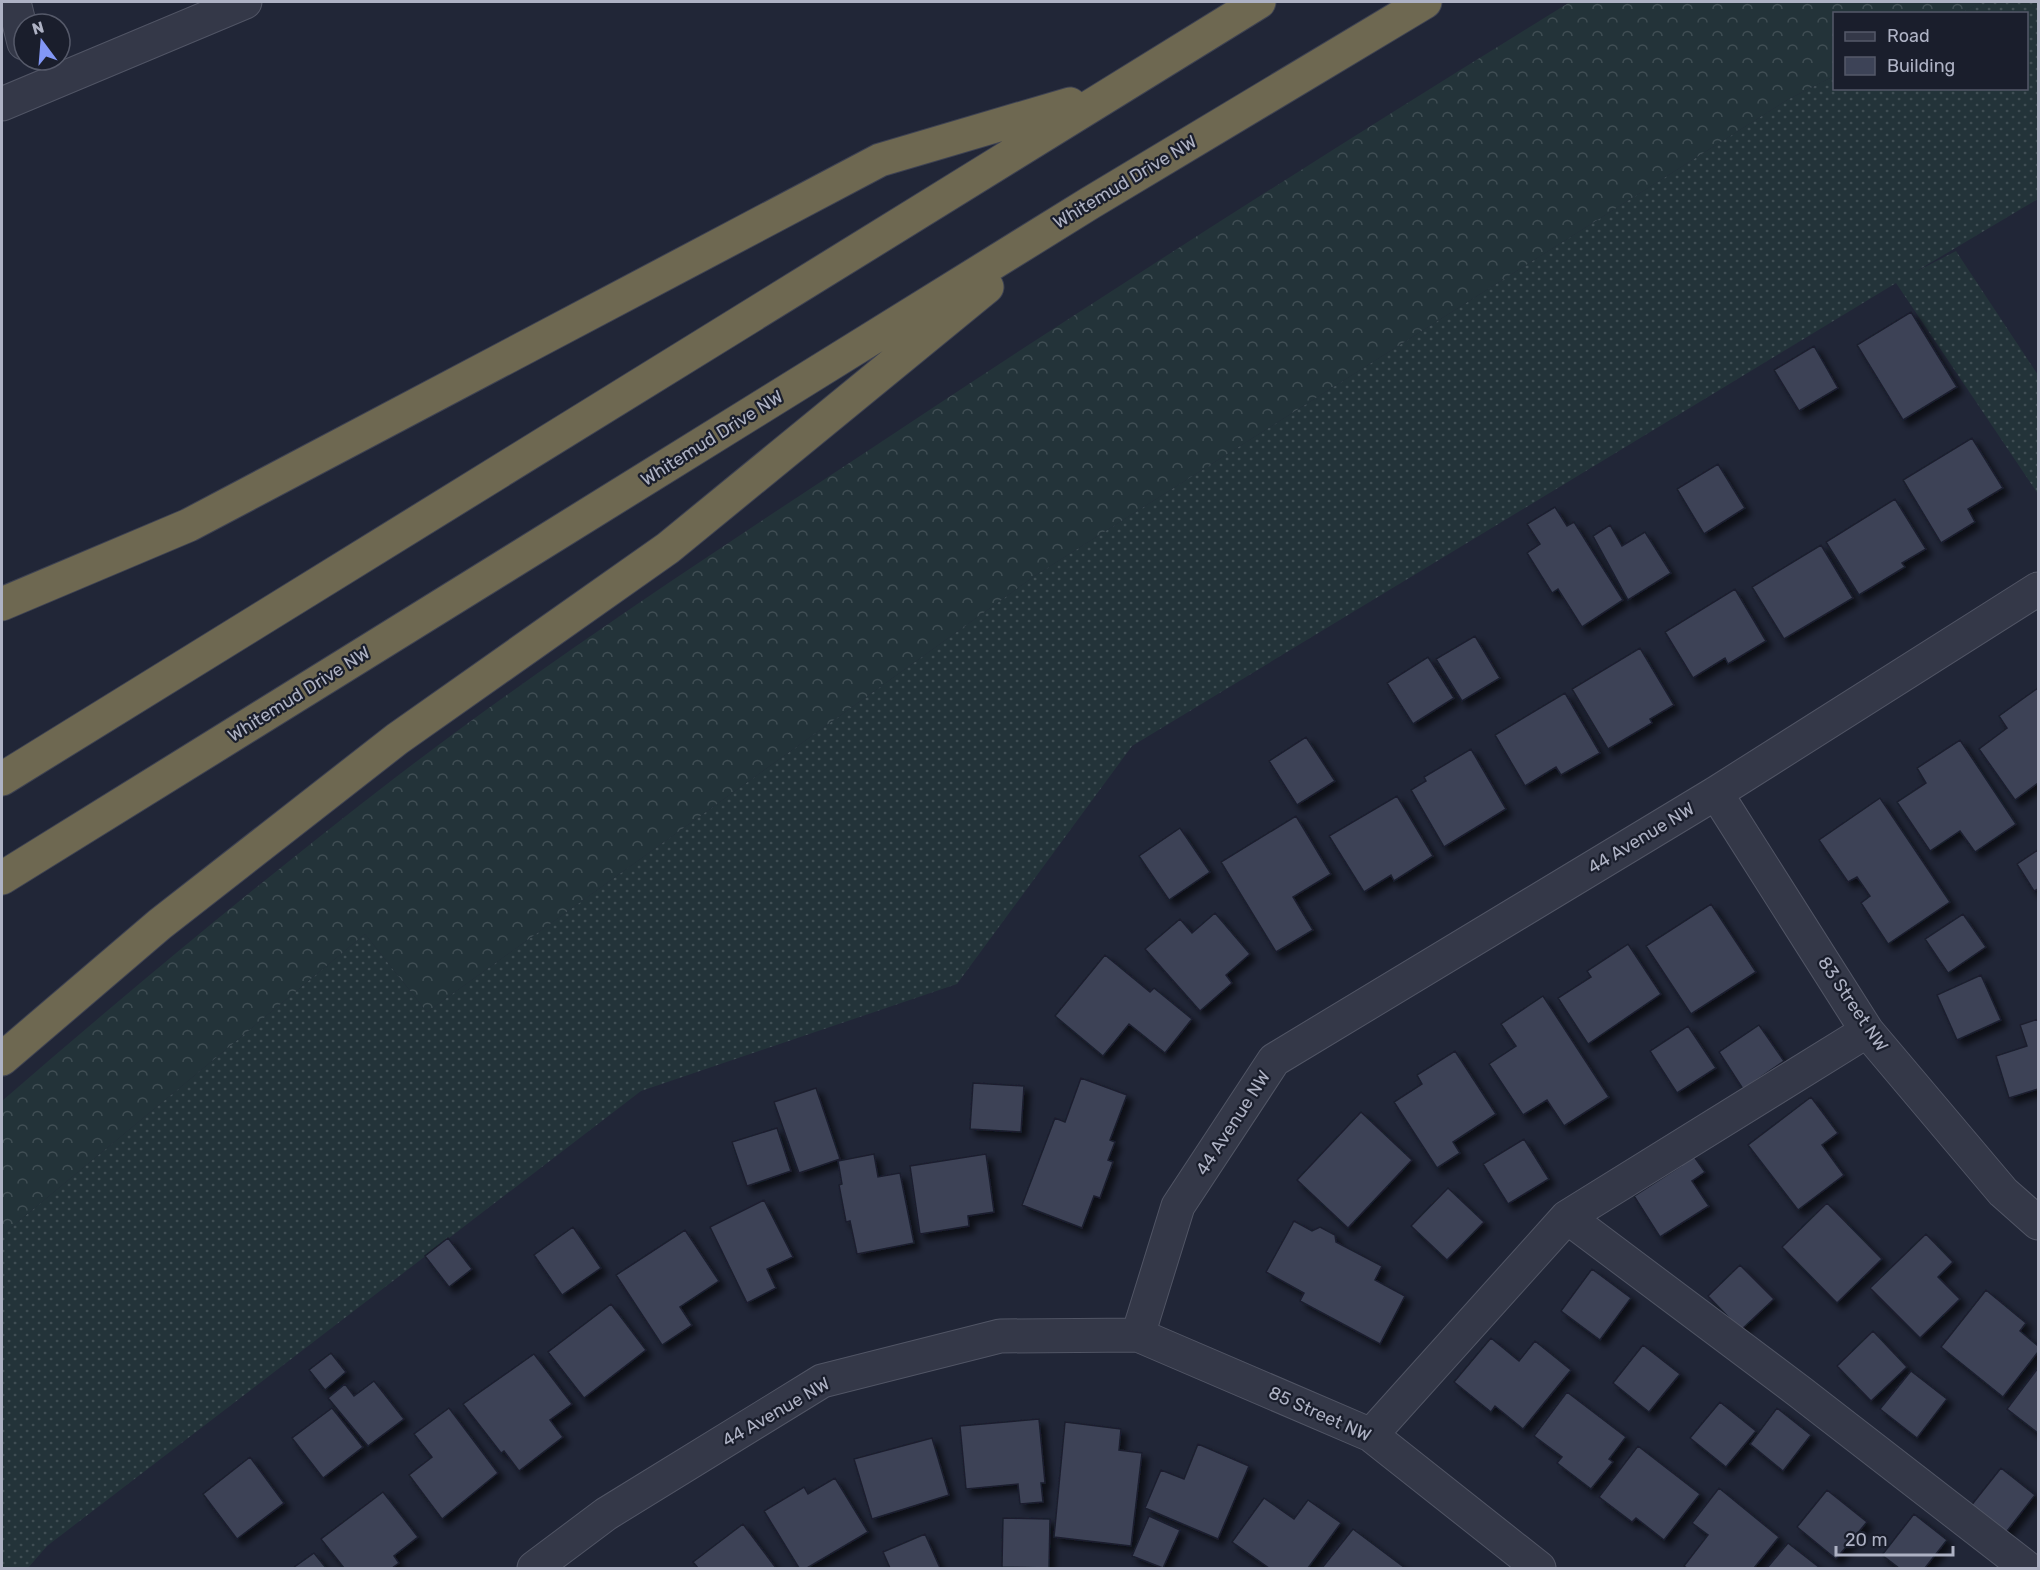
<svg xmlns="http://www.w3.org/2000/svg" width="2040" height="1570" font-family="Rubik,sans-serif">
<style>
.grass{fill:url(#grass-dots)}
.forest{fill:url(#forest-crowns)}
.building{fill:#3d4357;stroke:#1b1f2e;stroke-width:1.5;filter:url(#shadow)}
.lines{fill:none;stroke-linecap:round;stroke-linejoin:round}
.minor-casing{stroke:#515565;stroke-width:35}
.highway-casing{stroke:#3e4252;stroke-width:35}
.minor{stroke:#343848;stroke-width:33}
.highway{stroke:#6e6851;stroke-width:33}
.labels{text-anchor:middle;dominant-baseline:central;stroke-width:4.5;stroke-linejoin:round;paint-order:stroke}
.street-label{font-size:18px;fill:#aeb2c4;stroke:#1a1e2c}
</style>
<defs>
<pattern id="grass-dots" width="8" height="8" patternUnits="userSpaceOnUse" patternTransform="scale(1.5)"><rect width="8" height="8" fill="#233339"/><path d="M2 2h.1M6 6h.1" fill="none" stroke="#404e54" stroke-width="1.8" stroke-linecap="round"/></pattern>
<pattern id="forest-crowns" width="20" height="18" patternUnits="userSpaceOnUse" patternTransform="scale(1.5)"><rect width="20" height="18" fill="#233339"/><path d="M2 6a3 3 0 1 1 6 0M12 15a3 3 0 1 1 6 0" fill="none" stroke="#404e54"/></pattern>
<filter id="shadow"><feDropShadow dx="5.5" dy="5.5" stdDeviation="3" flood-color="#0009"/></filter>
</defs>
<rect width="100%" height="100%" fill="#212637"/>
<!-- grass -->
<path class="grass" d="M1983 2H2038V199L1915 272 1956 251 2038 375V494L1896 283 1132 746 957 984 641 1091 47 1546 28 1568H2V1235L365 934 427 1012 1036 575 1787 100 1834 76V88H2026V14L1959 13Z"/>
<!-- forest -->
<path class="forest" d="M1570 2H1983L1959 13 1834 14V76L1787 100 1036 575 427 1012 365 934 2 1235V1101C131 989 261 881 396 777 549 660 711 554 872 448 1102 295 1335 147 1570 2Z"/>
<!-- building -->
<path class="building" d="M1911 312 1957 387 1903 420 1857 345Z
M1814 346 1838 388 1799 411 1774 370Z
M1972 438 2003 488 1968 509 1975 522 1941 543 1903 480Z
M1718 464 1745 508 1704 534 1677 489Z
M1895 499 1926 549 1902 563 1905 567 1859 595 1826 542Z
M1555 507 1567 526 1574 522 1623 600 1582 627 1558 589 1552 593 1527 553 1540 544 1527 524Z
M1610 525 1622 546 1645 532 1671 573 1628 600 1593 536Z
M1821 545 1853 598 1784 639 1752 587Z
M1735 589 1766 641 1728 664 1725 658 1693 678 1665 632Z
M1475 636 1500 678 1462 701 1436 659Z
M1640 648 1674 705 1650 719 1652 723 1608 749 1572 689Z
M1428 657 1454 698 1413 724 1387 683Z
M2038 688V783L2015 800 1979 749 2007 728 1999 716Z
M1565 693 1600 753 1561 775 1556 767 1525 786 1495 735Z
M1306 737 1335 781 1297 805 1269 761Z
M1960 740 2016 824 1975 852 1960 831 1930 851 1897 802 1926 783 1917 768Z
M1471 749 1506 809 1444 847 1411 790 1426 781 1424 777Z
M1397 796 1433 856 1394 881 1391 875 1364 892 1329 836Z
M1880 798 1950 902 1888 944 1861 903 1870 896 1857 877 1848 882 1819 840Z
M1296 816 1331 874 1293 897 1313 930 1276 952 1221 862Z
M1180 828 1210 872 1169 900 1139 856Z
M2038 850V889L2034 891 2017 864Z
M1711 904 1756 972 1691 1014 1646 946Z
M1215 913 1250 954 1226 975 1232 983 1200 1011 1145 949 1180 919 1192 933Z
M1963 914 1986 947 1948 973 1925 939Z
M1628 944 1661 994 1588 1044 1558 998 1591 977 1587 971Z
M1105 955 1150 992 1154 988 1192 1019 1165 1053 1129 1024 1103 1056 1055 1016Z
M1981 975 2001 1020 1957 1040 1937 995Z
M1543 996 1609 1097 1564 1126 1547 1100 1523 1115 1489 1064 1516 1046 1501 1024Z
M2038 1019V1089L2009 1098 1996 1056 2027 1046 2020 1025Z
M1759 1025 1784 1061 1743 1089 1719 1052Z
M1688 1026 1716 1068 1677 1093 1650 1051Z
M1455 1051 1496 1114 1453 1142 1460 1153 1437 1168 1394 1102 1422 1084 1417 1075Z
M1081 1078 1127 1095 1110 1140 1115 1142 1108 1160 1113 1162 1100 1198 1094 1196 1082 1228 1022 1205 1055 1118 1065 1122Z
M973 1083 1024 1086 1021 1132 970 1129Z
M816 1088 840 1159 799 1173 774 1102Z
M1811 1097 1838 1133 1822 1145 1844 1175 1798 1210 1748 1145Z
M1361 1112 1412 1160 1348 1228 1297 1180Z
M777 1128 791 1171 747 1186 732 1142Z
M1524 1139 1549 1179 1508 1204 1483 1164Z
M874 1154 878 1177 900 1173 914 1243 857 1254 850 1221 846 1222 839 1185 842 1184 838 1161Z
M986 1154 994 1212 968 1216 969 1226 920 1234 910 1166Z
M1693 1155 1705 1172 1692 1181 1709 1206 1660 1237 1634 1196 1681 1166 1680 1163Z
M1448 1188 1484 1222 1447 1260 1411 1226Z
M764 1200 793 1257 767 1269 776 1288 747 1303 710 1227Z
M1827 1203 1882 1259 1837 1303 1782 1247Z
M1294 1221 1312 1231 1320 1227 1335 1235 1336 1242 1382 1266 1375 1280 1405 1296 1380 1344 1300 1301 1304 1293 1266 1272Z
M573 1227 601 1268 562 1295 534 1255Z
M685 1230 719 1281 680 1307 692 1325 662 1345 616 1275Z
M1926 1234 1953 1262 1938 1277 1960 1299 1920 1338 1870 1288Z
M448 1238 472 1269 449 1287 425 1256Z
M1740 1265 1774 1299 1741 1330 1708 1296Z
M1592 1269 1631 1298 1600 1340 1561 1311Z
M1986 1290 2026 1323 2020 1331 2038 1346V1352L2003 1397 1941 1347Z
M611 1304 646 1350 584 1398 548 1352Z
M1873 1331 1907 1367 1871 1401 1837 1366Z
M1491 1338 1519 1361 1535 1341 1571 1370 1523 1429 1495 1406 1491 1412 1454 1382Z
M1643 1345 1680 1374 1649 1412 1613 1383Z
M331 1353 346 1372 325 1390 309 1370Z
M534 1354 572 1404 550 1420 563 1437 519 1471 504 1451 501 1453 463 1404Z
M2038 1368V1433L2007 1409Z
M1911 1371 1947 1399 1917 1438 1880 1409Z
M374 1381 404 1419 368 1446 328 1398 345 1384 354 1396Z
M1567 1392 1626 1437 1609 1459 1613 1462 1591 1489 1557 1463 1562 1457 1534 1436Z
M1720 1402 1756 1431 1726 1467 1690 1438Z
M332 1408 363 1447 323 1478 292 1438Z
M449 1408 498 1473 442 1519 409 1475 432 1457 414 1434Z
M1777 1408 1811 1435 1783 1471 1750 1444Z
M1039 1419 1045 1483H1041L1043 1502 1020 1504 1018 1484 966 1489 960 1426Z
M1065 1422 1121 1429 1119 1450 1142 1453 1131 1546 1054 1537Z
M932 1438 949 1495 872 1519 854 1459Z
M1198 1444 1249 1466 1218 1539 1145 1508 1161 1470 1184 1479Z
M1638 1446 1700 1494 1664 1540 1636 1518 1632 1522 1599 1497Z
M250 1457 284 1503 237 1539 203 1494Z
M2001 1468 2035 1495 2004 1535 1970 1507Z
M835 1478 868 1532 807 1568H799L764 1511 804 1487 808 1494Z
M1719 1488 1779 1537 1754 1568H1687L1684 1566 1708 1535 1692 1523Z
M1827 1490 1867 1522 1836 1559 1797 1527Z
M383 1492 418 1537 394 1556 399 1563 392 1568H344L321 1539Z
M1264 1498 1294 1519 1308 1500 1341 1523 1308 1568H1269L1232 1542Z
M1914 1514 1947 1540 1925 1568H1899L1882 1555Z
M1149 1516 1180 1530 1163 1568 1132 1556Z
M1003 1518 1050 1519 1049 1568 1002 1567Z
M743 1524 776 1568H698L693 1562Z
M1353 1529 1405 1568H1322Z
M925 1534 940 1568H890L883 1552Z
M1788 1543 1820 1568H1767Z
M314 1553 326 1568H293Z"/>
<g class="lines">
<!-- minor casing -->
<g class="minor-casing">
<path id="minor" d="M14 2 24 43
M2 104 245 2
M1716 793 1867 1031 2003 1192 2038 1223
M1567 1217 1800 1392 2027 1568
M1138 1335 1371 1435 1539 1568
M1371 1435 1567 1217 1867 1031
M534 1568 606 1514 822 1381 1000 1336 1138 1335 1178 1206 1274 1060 1716 793 2038 589"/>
</g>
<!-- highway casing -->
<g class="highway-casing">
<path id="highway" d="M2 604 189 525 880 160 1070 104
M2 779 1259 2
M2 878 1090 203 1425 2
M2 1059 160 924 397 739 668 548 987 287"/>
</g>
<!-- minor -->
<use href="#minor" class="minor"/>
<!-- highway -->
<use href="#highway" class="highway"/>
</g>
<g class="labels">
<!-- street labels -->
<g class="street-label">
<text transform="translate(1125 182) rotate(-31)">Whitemud Drive NW</text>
<text transform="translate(712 438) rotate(-32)">Whitemud Drive NW</text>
<text transform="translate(299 694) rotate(-32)">Whitemud Drive NW</text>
<text transform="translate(1641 838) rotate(-31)">44 Avenue NW</text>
<text transform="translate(1853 1004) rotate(56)">83 Street NW</text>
<text transform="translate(1233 1123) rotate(-57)">44 Avenue NW</text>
<text transform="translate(776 1412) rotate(-30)">44 Avenue NW</text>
<text transform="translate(1320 1414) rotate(24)">85 Street NW</text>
</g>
</g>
<!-- border -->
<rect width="2040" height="1570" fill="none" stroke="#aeb2c4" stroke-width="6"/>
<!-- legend -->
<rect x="1833" y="12" width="195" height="78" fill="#1a1e2c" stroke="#555969" stroke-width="1.5"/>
<rect x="1845" y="32" width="30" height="9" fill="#343848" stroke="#555969" stroke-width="1.5"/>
<text x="1887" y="42" font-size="18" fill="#aeb2c4">Road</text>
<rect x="1845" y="57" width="30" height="18" fill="#3d4357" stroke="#555969" stroke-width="1.5"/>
<text x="1887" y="72" font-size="18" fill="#aeb2c4">Building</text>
<!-- north arrow -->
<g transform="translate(42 42) rotate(344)"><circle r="28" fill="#1a1e2c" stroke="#555969" stroke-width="1.5"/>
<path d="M0-4.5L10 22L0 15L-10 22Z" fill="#8297f6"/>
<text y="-9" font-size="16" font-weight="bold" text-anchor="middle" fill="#aeb2c4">N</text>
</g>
<!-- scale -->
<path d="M1836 1546v9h117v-9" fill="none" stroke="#aeb2c4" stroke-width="3"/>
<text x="1845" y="1546" font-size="18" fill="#aeb2c4" stroke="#1a1e2c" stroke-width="4.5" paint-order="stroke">20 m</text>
</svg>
